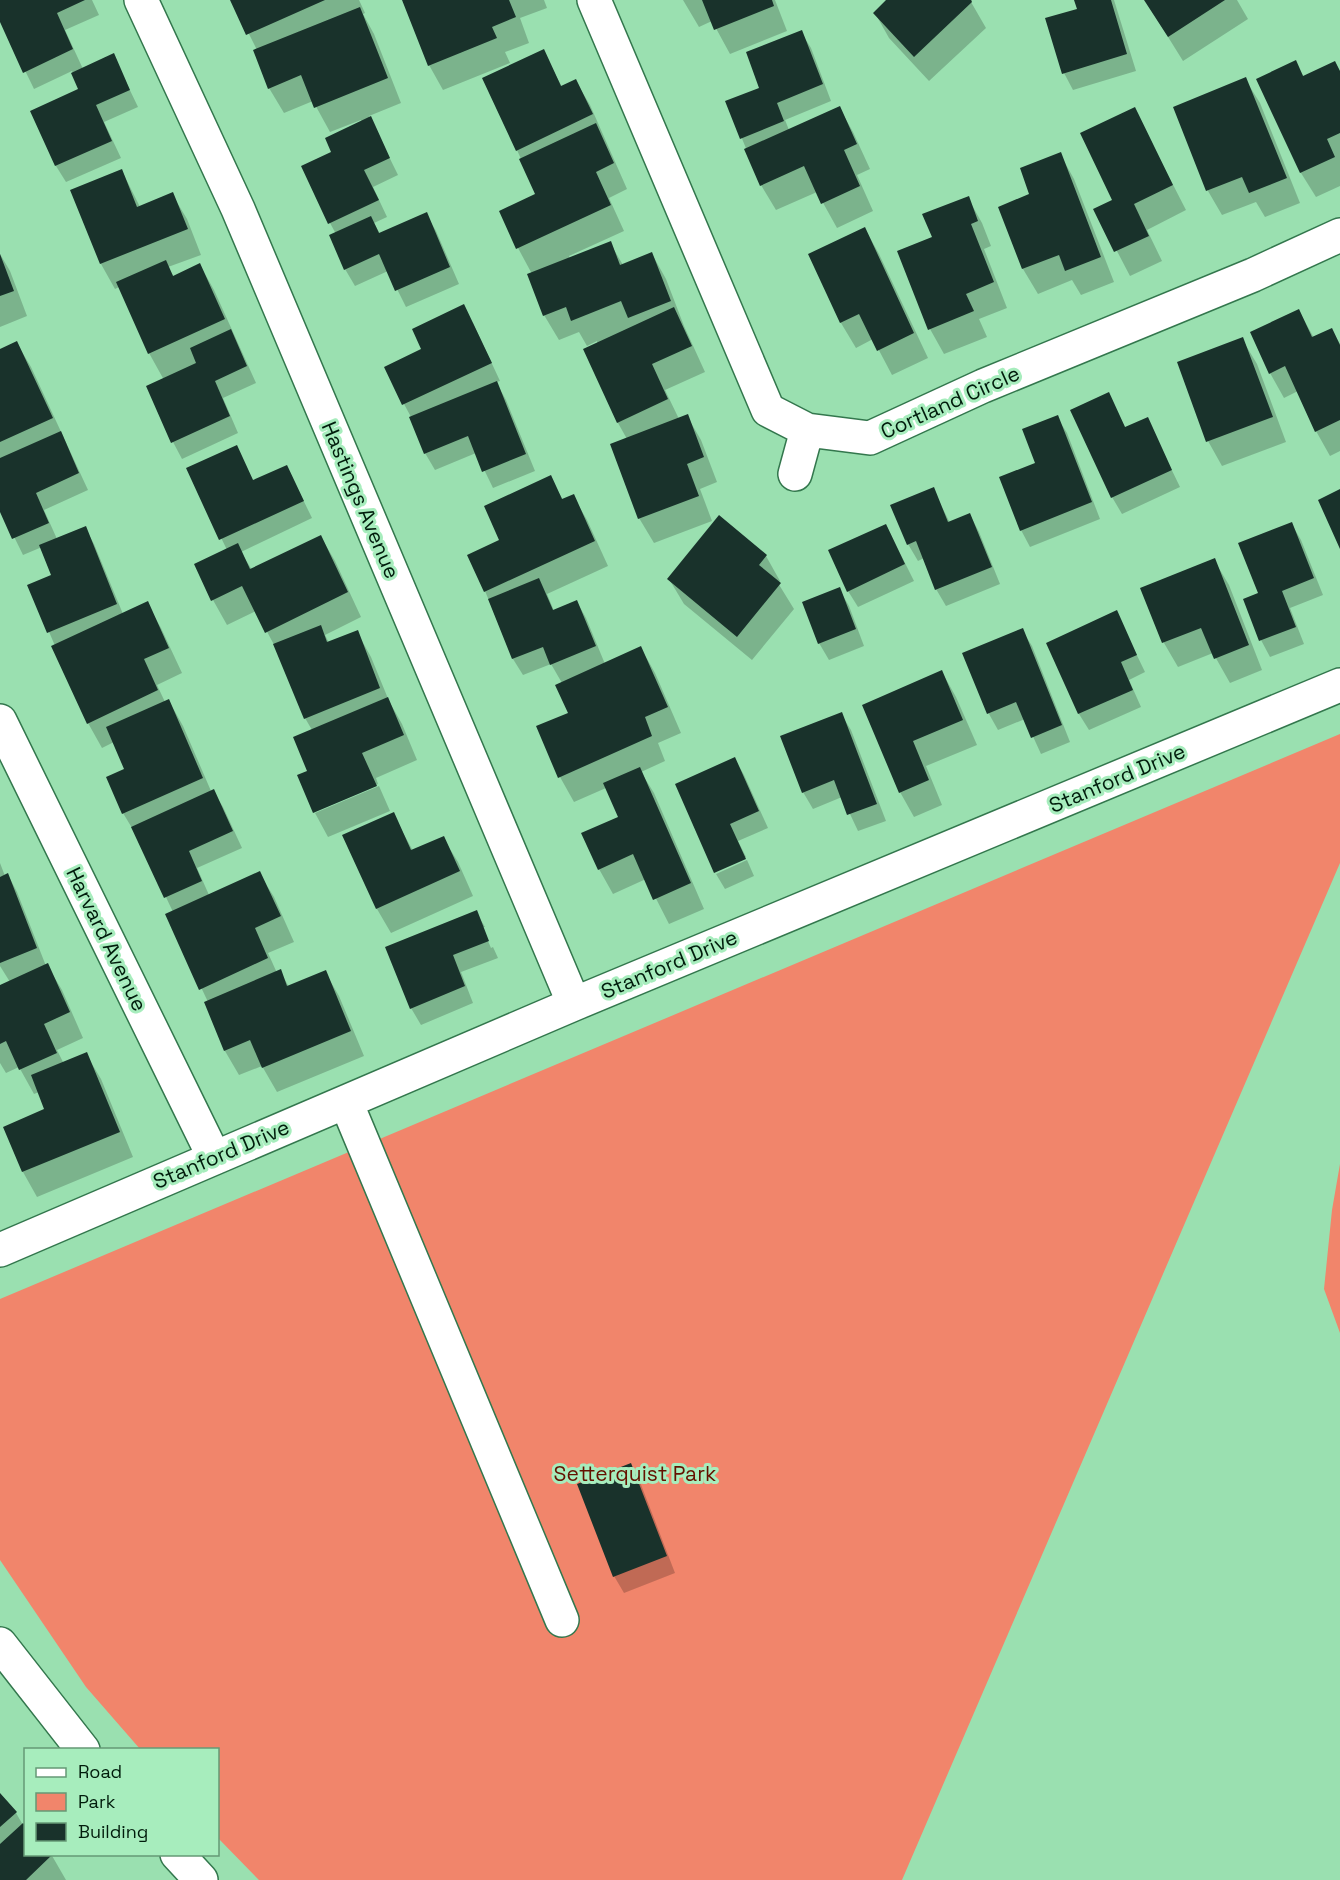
<svg xmlns="http://www.w3.org/2000/svg" width="1340" height="1880" font-family="'Space Grotesk',sans-serif">
<style>
.green{fill:#f1856b}
.shadow{fill:#0003}
.building{fill:#19322b}
.lines{fill:none;stroke-linecap:round;stroke-linejoin:round}
.minor-casing{stroke:#33774d;stroke-width:36}
.minor{stroke:#fff;stroke-width:33}
.labels{text-anchor:middle;dominant-baseline:central;stroke-width:6;stroke-linejoin:round;paint-order:stroke}
.street-label{font-size:21px;fill:#011c0c;stroke:#a7edbd}
.park-label{font-size:21px;fill:#641100;stroke:#a7edbd}
</style>
<rect width="100%" height="100%" fill="#9ae0b0"/>
<!-- green -->
<path class="green" d="M1340 734V863L902 1880H259L218 1838V1750L140 1749 86 1687 0 1560V1299Z
M1340 1164V1333L1324 1289 1332 1210Z"/>
<!-- shadow -->
<path class="shadow" d="M0 0H92L99 15 65 30 83 69 113 55 138 107 104 122 121 158 66 182 56 166 32 112 80 90 72 71 34 89 0 19Z
M232 0H359L365 13 363 14 374 34 401 103 369 116 398 175 373 187 387 217 374 223 380 234 426 214 436 231 459 284 406 307 388 271 355 286 345 269 336 234 330 223 333 153 362 122 361 120 330 132 313 101 284 113 269 88 257 50Z
M404 0H544L547 8 520 18 529 43 505 52 510 63 443 90 429 65Z
M683 0H775L787 31 730 54 712 21 699 27Z
M888 0H972L971 2 986 28 929 81 889 38 875 13Z
M1076 0H1114L1136 71 1073 90 1064 73 1079 10Z
M1145 0H1237L1248 19 1183 61Z
M801 32 811 48 831 101 785 120 789 130 839 107 853 132 870 169 857 175 873 211 837 228 817 192 776 210 761 185 727 102 761 88Z
M543 51 562 87 575 80 590 105 627 189 609 198 624 231 569 256 570 259 610 243 623 265 652 254 666 279 684 326 705 372 665 390 679 419 687 416 701 440 717 482 700 489 712 521 654 543 639 518 627 439 618 423 597 341 587 346 579 332 559 340 544 315 532 274 518 248 501 212 537 195 517 150Z
M1295 62 1304 77 1340 72V186L1316 197 1301 173 1258 80Z
M1245 79 1260 103 1300 203 1265 217 1256 202 1222 215 1208 191 1174 108Z
M1134 109 1186 210 1147 230 1162 261 1130 276 1095 209 1114 200Z
M1060 154 1074 179 1114 282 1081 295 1072 280 1038 294 1023 269 1000 207 1031 195Z
M122 171 140 207 172 194 187 219 201 255 168 267 174 277 200 265 214 290 256 383 223 398 238 433 182 459 173 442 164 380 149 353 119 287 115 289 101 264 72 191Z
M968 198 982 223 991 246 984 249 1007 308 979 319 987 337 944 354 930 329 934 238Z
M865 229 879 254 928 358 892 375 873 339 856 348 841 323 810 254Z
M0 254 10 271 27 316 0 327Z
M1299 311 1314 338 1332 330 1340 344V451L1330 456 1316 431 1298 391 1284 398 1270 373Z
M473 323 500 381 496 382 506 400 535 471 493 488 476 453 435 470 425 453 411 417 404 404 423 350Z
M1242 339 1257 364 1286 442 1222 466 1208 441 1179 363Z
M16 342 31 367 88 490 44 510 57 539 85 528 94 544 123 614 147 603 161 628 182 673 157 685 165 702 169 701 183 726 211 791H213L223 807 242 848 197 868 209 895 259 873 274 897 294 942 268 953 277 973 280 971 289 987 325 972 339 996 364 1056 277 1092 262 1066 239 1075 225 1051 208 1002 167 915 173 912 138 838 123 813 126 770 114 742 102 748 88 723 29 585 53 576 42 547 23 555 0 508V350Z
M1108 394 1126 429 1147 419 1180 487 1122 514 1112 497Z
M1057 417 1067 433 1100 519 1030 547 1021 530 1037 464Z
M236 447 254 482 287 467 312 518 241 552 252 570 321 537 335 561 361 617 325 635 329 643 357 632 371 657 389 701 402 724 417 760 376 778 378 784 315 810V813L299 776 309 772 312 730 305 718 280 656 256 611 227 625 213 600 227 550 188 469Z
M550 477 563 500 573 496 587 520 608 566 547 594 554 611 577 602 586 618 605 664 641 648 655 673 681 733 658 743 665 761 641 772 654 793 704 909 669 924 646 879 613 894 599 869 620 818 606 788 574 802 560 777 570 713 562 683 551 664 523 675 513 659 485 591 501 541Z
M933 489 950 523 970 515 979 532 1000 584 946 606 936 589 924 558 918 561 908 544Z
M1291 523 1301 540 1323 595 1290 608 1304 644 1270 657 1261 640 1245 600 1260 594Z
M886 525 914 581 858 607 848 591Z
M766 556 780 581 778 583 794 609 752 660 684 604 669 579Z
M1214 560 1229 585 1262 670 1230 683 1213 653 1178 667 1164 643 1142 589Z
M839 589 849 606 864 646 829 660 819 643Z
M1116 612 1145 672 1129 680 1141 707 1089 730 1079 714 1048 643Z
M1022 630 1032 646 1070 742 1041 754 1025 719 998 730 989 714 964 654Z
M942 672 956 697 977 745 926 766 942 805 914 817 900 792 864 705Z
M841 714 851 730 886 821 858 831 842 797 813 809 803 792Z
M735 759 744 775 768 828 738 841 746 857 715 871Z
M379 786 390 811 328 837 315 813Z
M393 814 413 851 443 838 458 862 473 896 391 933 377 909 344 836Z
M747 860 754 876 725 889 716 874Z
M0 863 5 876 8 875 17 892 46 966 47 965 62 990 83 1038 57 1050 64 1064 86 1054 101 1079 133 1157 37 1197 23 1172 5 1127 46 1110 39 1092 34 1094 19 1067 6 1073 0 1063V987L10 982 0 966Z
M476 912 485 927H482L491 948 493 947 498 958 461 972 473 1003 421 1025 411 1008Z
M630 1465 640 1482 675 1573 624 1593 614 1576Z
M0 1795 16 1813 23 1825 26 1854H51L66 1880H0Z"/>
<!-- building -->
<path class="building" d="M0 0H85L57 13 73 49 23 73 0 22Z
M230 0H325L246 35Z
M402 0H509L516 17 492 27 497 38 428 66Z
M702 0H772L774 6 714 30Z
M886 0H971L972 2 914 57 873 13Z
M1074 0H1111L1127 54 1062 74 1045 18 1077 9Z
M1144 0H1225L1168 37Z
M360 7 388 78 314 108 301 75 268 89 253 50Z
M802 30 823 84 777 103 784 121 740 139 725 101 759 88 746 52Z
M544 49 561 86 576 79 593 114 516 151 482 78Z
M114 53 130 90 96 105 112 141 55 166 30 111 78 89 71 73Z
M1296 60 1303 76 1335 61 1340 71V133L1327 139 1335 157 1300 173 1256 79Z
M1246 77 1287 178 1249 193 1242 177 1206 191 1173 107Z
M840 106 857 144 844 150 860 186 821 204 804 166 760 186 744 149Z
M1135 107 1173 185 1134 204 1149 236 1114 252 1093 209 1112 200 1080 133Z
M371 116 390 158 364 170 379 200 328 224 301 166 331 152 325 138Z
M596 123 614 163 596 172 611 205 516 249 499 211 535 194 519 159Z
M1061 152 1101 257 1065 271 1059 255 1022 269 998 207 1029 194 1020 168Z
M122 169 137 207 173 192 188 229 100 264 70 190Z
M969 196 978 221 971 224 994 282 966 294 974 311 928 330 897 251 932 237 922 214Z
M427 212 450 267 395 291 379 254 344 270 329 235 371 216 379 233Z
M865 227 914 333 877 351 859 314 840 323 808 254Z
M611 241 620 265 652 252 671 301 628 318 621 301 571 321 566 307 543 316 527 274Z
M0 254 14 291 0 296Z
M166 260 173 276 200 263 225 319 148 354 116 282Z
M464 304 492 363 402 405 384 367 421 349 412 329Z
M674 307 692 346 652 364 668 399 617 423 583 349Z
M1299 309 1312 337 1332 328 1340 345V420L1315 432 1285 366 1269 374 1250 332Z
M231 329 247 366 215 381 230 416 171 443 146 386 196 363 190 348Z
M1243 337 1273 417 1206 442 1177 362Z
M17 341 53 418 0 442V349Z
M497 381 526 454 482 472 468 436 424 454 409 417Z
M1109 392 1125 427 1148 417 1172 470 1111 498 1070 410Z
M688 414 704 457 687 464 699 496 638 519 610 444Z
M1058 415 1092 502 1020 531 999 477 1035 463 1022 429Z
M61 431 79 473 36 493 49 523 12 539 0 512V458Z
M237 445 253 480 287 465 304 501 219 540 186 468Z
M551 475 562 499 574 494 595 541 484 592 467 555 499 540 484 506Z
M934 487 948 522 970 513 992 567 935 590 916 541 907 545 890 505Z
M1340 489V549L1318 500Z
M719 515 767 555 759 565 781 583 737 637 667 579Z
M1292 522 1314 578 1282 591 1296 627 1259 641 1243 599 1258 593 1238 543Z
M886 524 905 564 847 592 828 550Z
M86 526 117 604 47 633 27 585 51 575 39 545Z
M321 535 348 592 265 633 242 586 211 601 194 564 238 543 250 569Z
M1215 558 1249 645 1214 659 1201 628 1162 643 1140 588Z
M539 578 553 610 577 600 596 646 550 665 543 647 512 659 488 599Z
M840 587 856 629 818 644 802 602Z
M148 601 169 648 144 659 158 690 87 724 51 646Z
M1117 610 1137 655 1121 662 1133 690 1078 714 1046 643Z
M321 625 327 642 358 630 380 688 304 719 273 644Z
M1023 628 1062 725 1031 738 1016 702 987 714 962 653Z
M641 646 668 707 645 717 652 736 558 778 536 726 568 713 555 685Z
M942 670 963 720 913 741 929 780 899 793 862 705Z
M388 697 404 735 362 753 377 786 313 813 297 775 307 771 293 737Z
M169 699 203 778 122 814 106 777 124 769 106 727Z
M842 712 877 804 847 815 834 780 802 793 780 736Z
M735 757 759 811 730 824 746 859 714 873 675 784Z
M640 767 691 883 653 900 633 854 598 870 581 833 618 817 603 783Z
M214 789 233 831 189 851 202 881 164 898 131 827Z
M394 812 411 850 444 836 460 871 376 909 342 835Z
M260 871 281 916 255 928 268 958 199 990 165 914Z
M8 873 37 948 0 963V877Z
M477 910 489 941 453 955 465 986 410 1009 385 947Z
M48 963 70 1012 44 1024 57 1053 19 1070 6 1041 0 1044V985Z
M281 969 287 986 326 970 351 1031 262 1068 250 1040 224 1051 204 1002Z
M87 1052 120 1132 22 1172 3 1127 44 1109 31 1075Z
M631 1463 667 1556 613 1577 577 1484Z
M0 1793 17 1812 0 1827Z
M23 1823 26 1826V1854H53L26 1880H0V1844Z"/>
<g class="lines">
<!-- minor casing -->
<g class="minor-casing">
<path id="minor" d="M141 0 238 209 574 1004
M594 0 768 410 807 430 870 438 983 386 1253 275 1340 235
M795 474 807 430
M0 721 214 1157
M346 1102 562 1620
M0 1250 574 1004 1340 685
M0 1644 83 1750
M177 1854 201 1880"/>
</g>
<!-- minor -->
<use href="#minor" class="minor"/>
</g>
<g class="labels">
<!-- street labels -->
<g class="street-label">
<text transform="translate(950 402) rotate(-24)">Cortland Circle</text>
<text transform="translate(361 500) rotate(67)">Hastings Avenue</text>
<text transform="translate(1117 778) rotate(-23)">Stanford Drive</text>
<text transform="translate(107 939) rotate(64)">Harvard Avenue</text>
<text transform="translate(669 964) rotate(-23)">Stanford Drive</text>
<text transform="translate(221 1154) rotate(-23)">Stanford Drive</text>
</g>
<!-- park labels -->
<g class="park-label">
<text x="635" y="1473">Setterquist Park</text>
</g>
</g>
<!-- legend -->
<rect x="24" y="1748" width="195" height="108" fill="#a7edbd" stroke="#659976" stroke-width="1.5"/>
<rect x="36" y="1768" width="30" height="9" fill="#ffffff" stroke="#659976" stroke-width="1.5"/>
<text x="78" y="1778" font-size="18" fill="#011c0c">Road</text>
<rect x="36" y="1793" width="30" height="18" fill="#f1856b" stroke="#659976" stroke-width="1.5"/>
<text x="78" y="1808" font-size="18" fill="#011c0c">Park</text>
<rect x="36" y="1823" width="30" height="18" fill="#19322b" stroke="#659976" stroke-width="1.5"/>
<text x="78" y="1838" font-size="18" fill="#011c0c">Building</text>
</svg>
